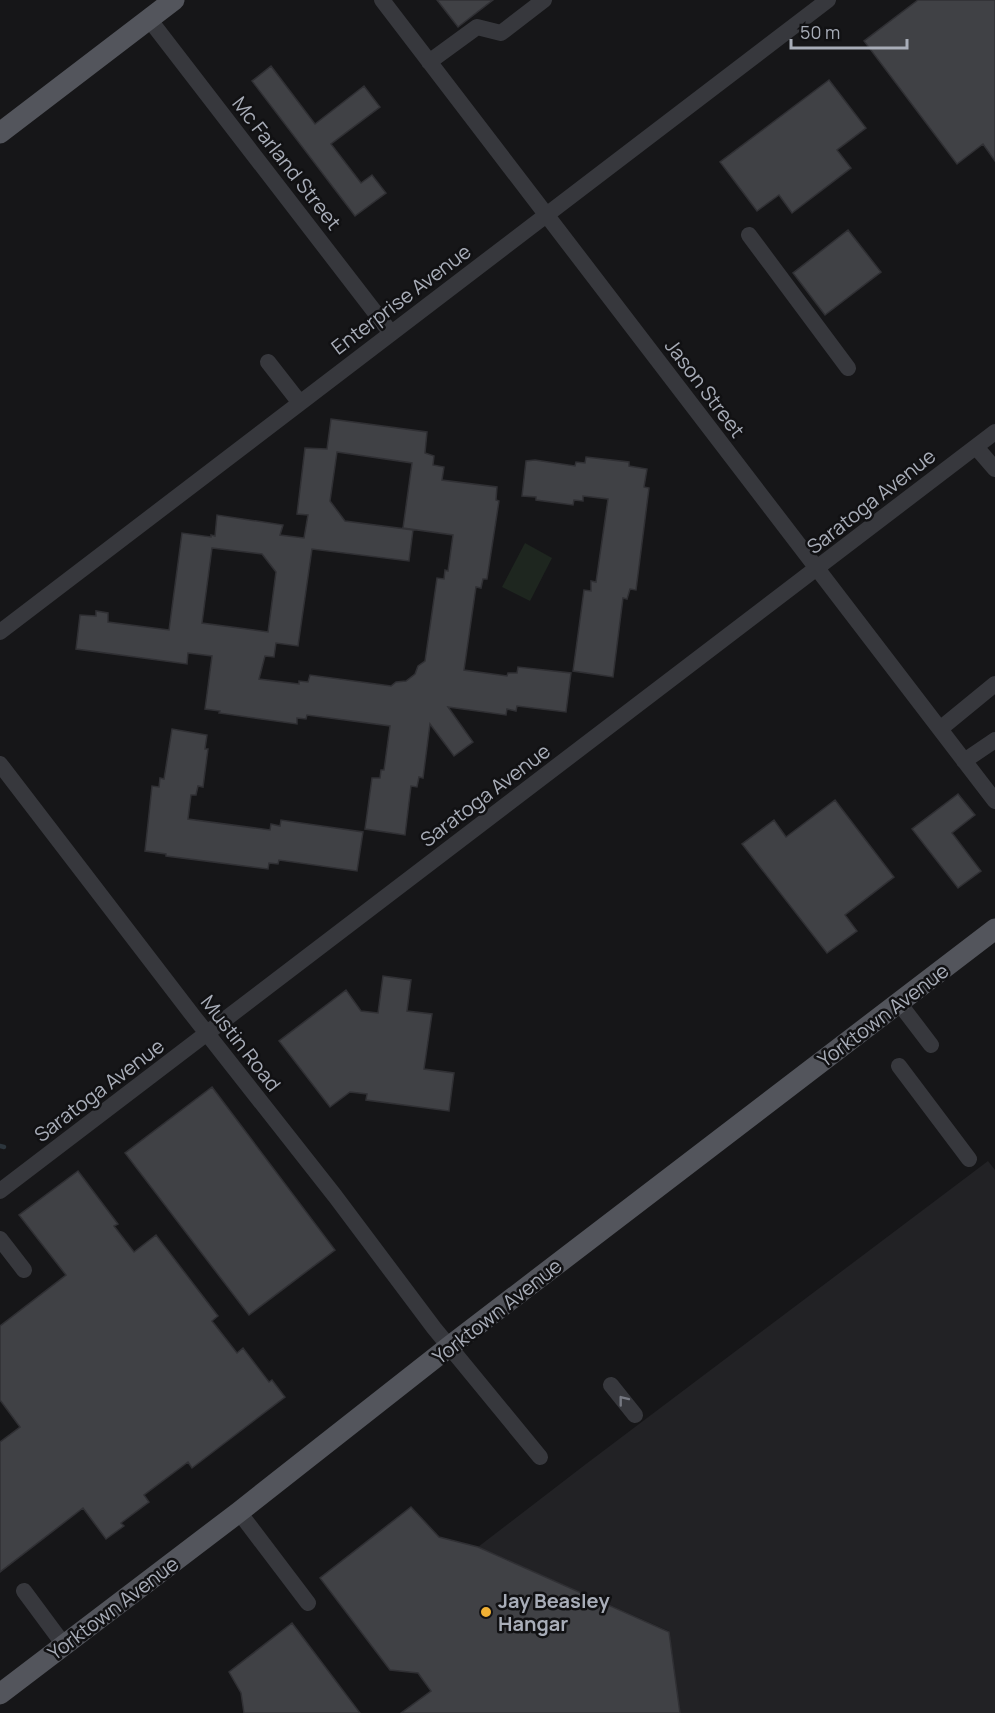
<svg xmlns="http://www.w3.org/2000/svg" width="995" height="1713" font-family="Manrope,sans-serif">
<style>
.built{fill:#222225}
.green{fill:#1e261f}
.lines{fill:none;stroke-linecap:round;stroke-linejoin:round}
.stream{stroke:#2c353c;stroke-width:4.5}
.building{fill:#404145;stroke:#303034;stroke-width:1.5;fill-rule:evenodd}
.minor{stroke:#37383d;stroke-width:16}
.major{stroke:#53555c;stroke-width:21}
.oneway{stroke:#757881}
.poi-dot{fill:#f2b134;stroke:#111113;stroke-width:2}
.labels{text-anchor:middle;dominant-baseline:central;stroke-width:5;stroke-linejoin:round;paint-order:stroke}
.street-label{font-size:20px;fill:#a8adb8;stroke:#111113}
.poi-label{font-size:20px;font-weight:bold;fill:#a8adb8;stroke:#111113;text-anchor:start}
</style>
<rect width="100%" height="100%" fill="#161618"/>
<!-- built -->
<path class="built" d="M988 1161 995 1170V1713H680L669 1631 478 1547 586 1464Z"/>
<!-- green -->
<path class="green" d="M525 543 552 558 530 601 502 587Z"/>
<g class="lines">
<!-- stream -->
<path class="stream" d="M0 1146 4 1147"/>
</g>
<!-- building -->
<path class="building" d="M437 0H493L458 27Z
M918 0H995V161L983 144 957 164 864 41Z
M271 66 315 124 364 86 380 107 331 144 361 183 372 175 386 193 355 216 252 81Z
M829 80 866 128 837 150 851 168 792 213 779 195 757 211 720 162Z
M848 230 881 272 825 315 793 273Z
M331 419 427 432 425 453 434 456 433 465 444 467 442 480 497 487 496 500 499 501 487 579H483L481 588 476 587 464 670 507 676 508 673H517L518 667 571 673 566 712 517 706 516 711 507 709 506 715 448 707 473 742 454 756 430 724 423 778 419 777 417 787 411 786 405 835 365 829 372 778H380L381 770H384L390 726 307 715 306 719 297 718V724L219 713 220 711 205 709 212 656 188 653 187 664 76 649 80 615 96 616V611L108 613V622L169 630 182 533 211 537V535L215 536 217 515 283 525 280 535 304 538 308 515 297 514 305 448 327 449ZM337 452 412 463 403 528 453 535 448 571 445 570 444 579 437 578 425 661 418 666 415 674 406 681 396 682 391 686 310 675 308 682 299 681V684L259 679 265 656 274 657 276 643 298 646 312 549 409 561 413 530 345 521 330 501ZM212 548 262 554 276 572 268 632 202 623Z
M586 457 629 462V466L647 469 644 487 649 488 636 590 630 589 627 599 623 598 613 677 573 671 584 590 591 591V581L596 582 608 499 583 496V501L574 500 573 505 536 500V497L522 496 526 461 535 460 575 466 576 462 585 463Z
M172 729 207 735 205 749H208L203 787 198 786 196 795H191L188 819 270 830 271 824 280 826 281 820 363 832 357 871 279 860 278 864 269 863 268 869 166 856V854L145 851 152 786 159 787 160 778 164 779Z
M958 794 975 815 952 833 981 871 958 888 912 829Z
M835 800 894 877 845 915 857 931 827 953 742 844 774 820 786 837Z
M383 976 411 980 407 1011 432 1014 424 1069 454 1073 449 1111 366 1100 367 1094 350 1092 330 1107 279 1041 346 990 361 1011 378 1013Z
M212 1087 335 1250 249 1315 125 1153Z
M78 1171 118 1224 114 1226 134 1252 156 1235 218 1316 212 1321 237 1353 243 1348 269 1382 272 1380 285 1397 192 1468 188 1462 144 1495 149 1502 121 1523 124 1526 106 1539 83 1508 0 1572V1442L20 1427 0 1400V1326L66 1275 19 1215Z
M411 1507 439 1537 478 1547 669 1632 680 1713H401L431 1691 418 1673 390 1670 320 1578Z
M292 1623 360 1713H244L241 1693 229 1672Z"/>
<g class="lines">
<!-- minor -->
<path class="minor" d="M382 0 995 801
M149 19 391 333
M429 62 477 27 501 33 544 0
M749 235 848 368
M268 362 300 403
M976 447 995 469
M0 632 828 0
M940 729 995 684
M964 761 995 740
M0 764 194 1017 335 1196 434 1328 540 1457
M899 1003 931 1045
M899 1066 969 1159
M0 1191 995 432
M0 1239 24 1270
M611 1385 635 1415
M239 1512 308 1603
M24 1591 64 1645"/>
<!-- major -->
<path class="major" d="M0 133 174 0
M0 1694 239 1512 450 1346 995 929"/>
</g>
<!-- one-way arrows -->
<defs><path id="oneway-chevron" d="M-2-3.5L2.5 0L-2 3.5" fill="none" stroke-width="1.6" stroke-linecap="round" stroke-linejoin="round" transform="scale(1.5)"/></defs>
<use class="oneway" href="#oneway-chevron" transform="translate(623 1400) rotate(-128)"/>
<!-- markers -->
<circle class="poi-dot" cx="486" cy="1612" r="6"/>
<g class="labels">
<!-- street labels -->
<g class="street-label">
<text transform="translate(287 163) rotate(52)">Mc Farland Street</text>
<text transform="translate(401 299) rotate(-37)">Enterprise Avenue</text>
<text transform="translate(705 388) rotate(53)">Jason Street</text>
<text transform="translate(871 501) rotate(-38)">Saratoga Avenue</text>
<text transform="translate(485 795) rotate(-37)">Saratoga Avenue</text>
<text transform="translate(883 1015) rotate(-37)">Yorktown Avenue</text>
<text transform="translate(241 1043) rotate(52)">Mustin Road</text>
<text transform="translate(99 1090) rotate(-37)">Saratoga Avenue</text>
<text transform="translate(497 1311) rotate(-38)">Yorktown Avenue</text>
<text transform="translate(113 1608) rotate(-37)">Yorktown Avenue</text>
</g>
<!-- poi labels -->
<g class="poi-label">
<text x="498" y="1600">Jay Beasley<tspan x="498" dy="23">Hangar</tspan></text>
</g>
</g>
<!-- scale -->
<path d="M791 39v9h116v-9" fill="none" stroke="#a8adb8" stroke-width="3"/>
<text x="800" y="39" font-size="18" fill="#a8adb8" stroke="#111113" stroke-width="4.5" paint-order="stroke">50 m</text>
</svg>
